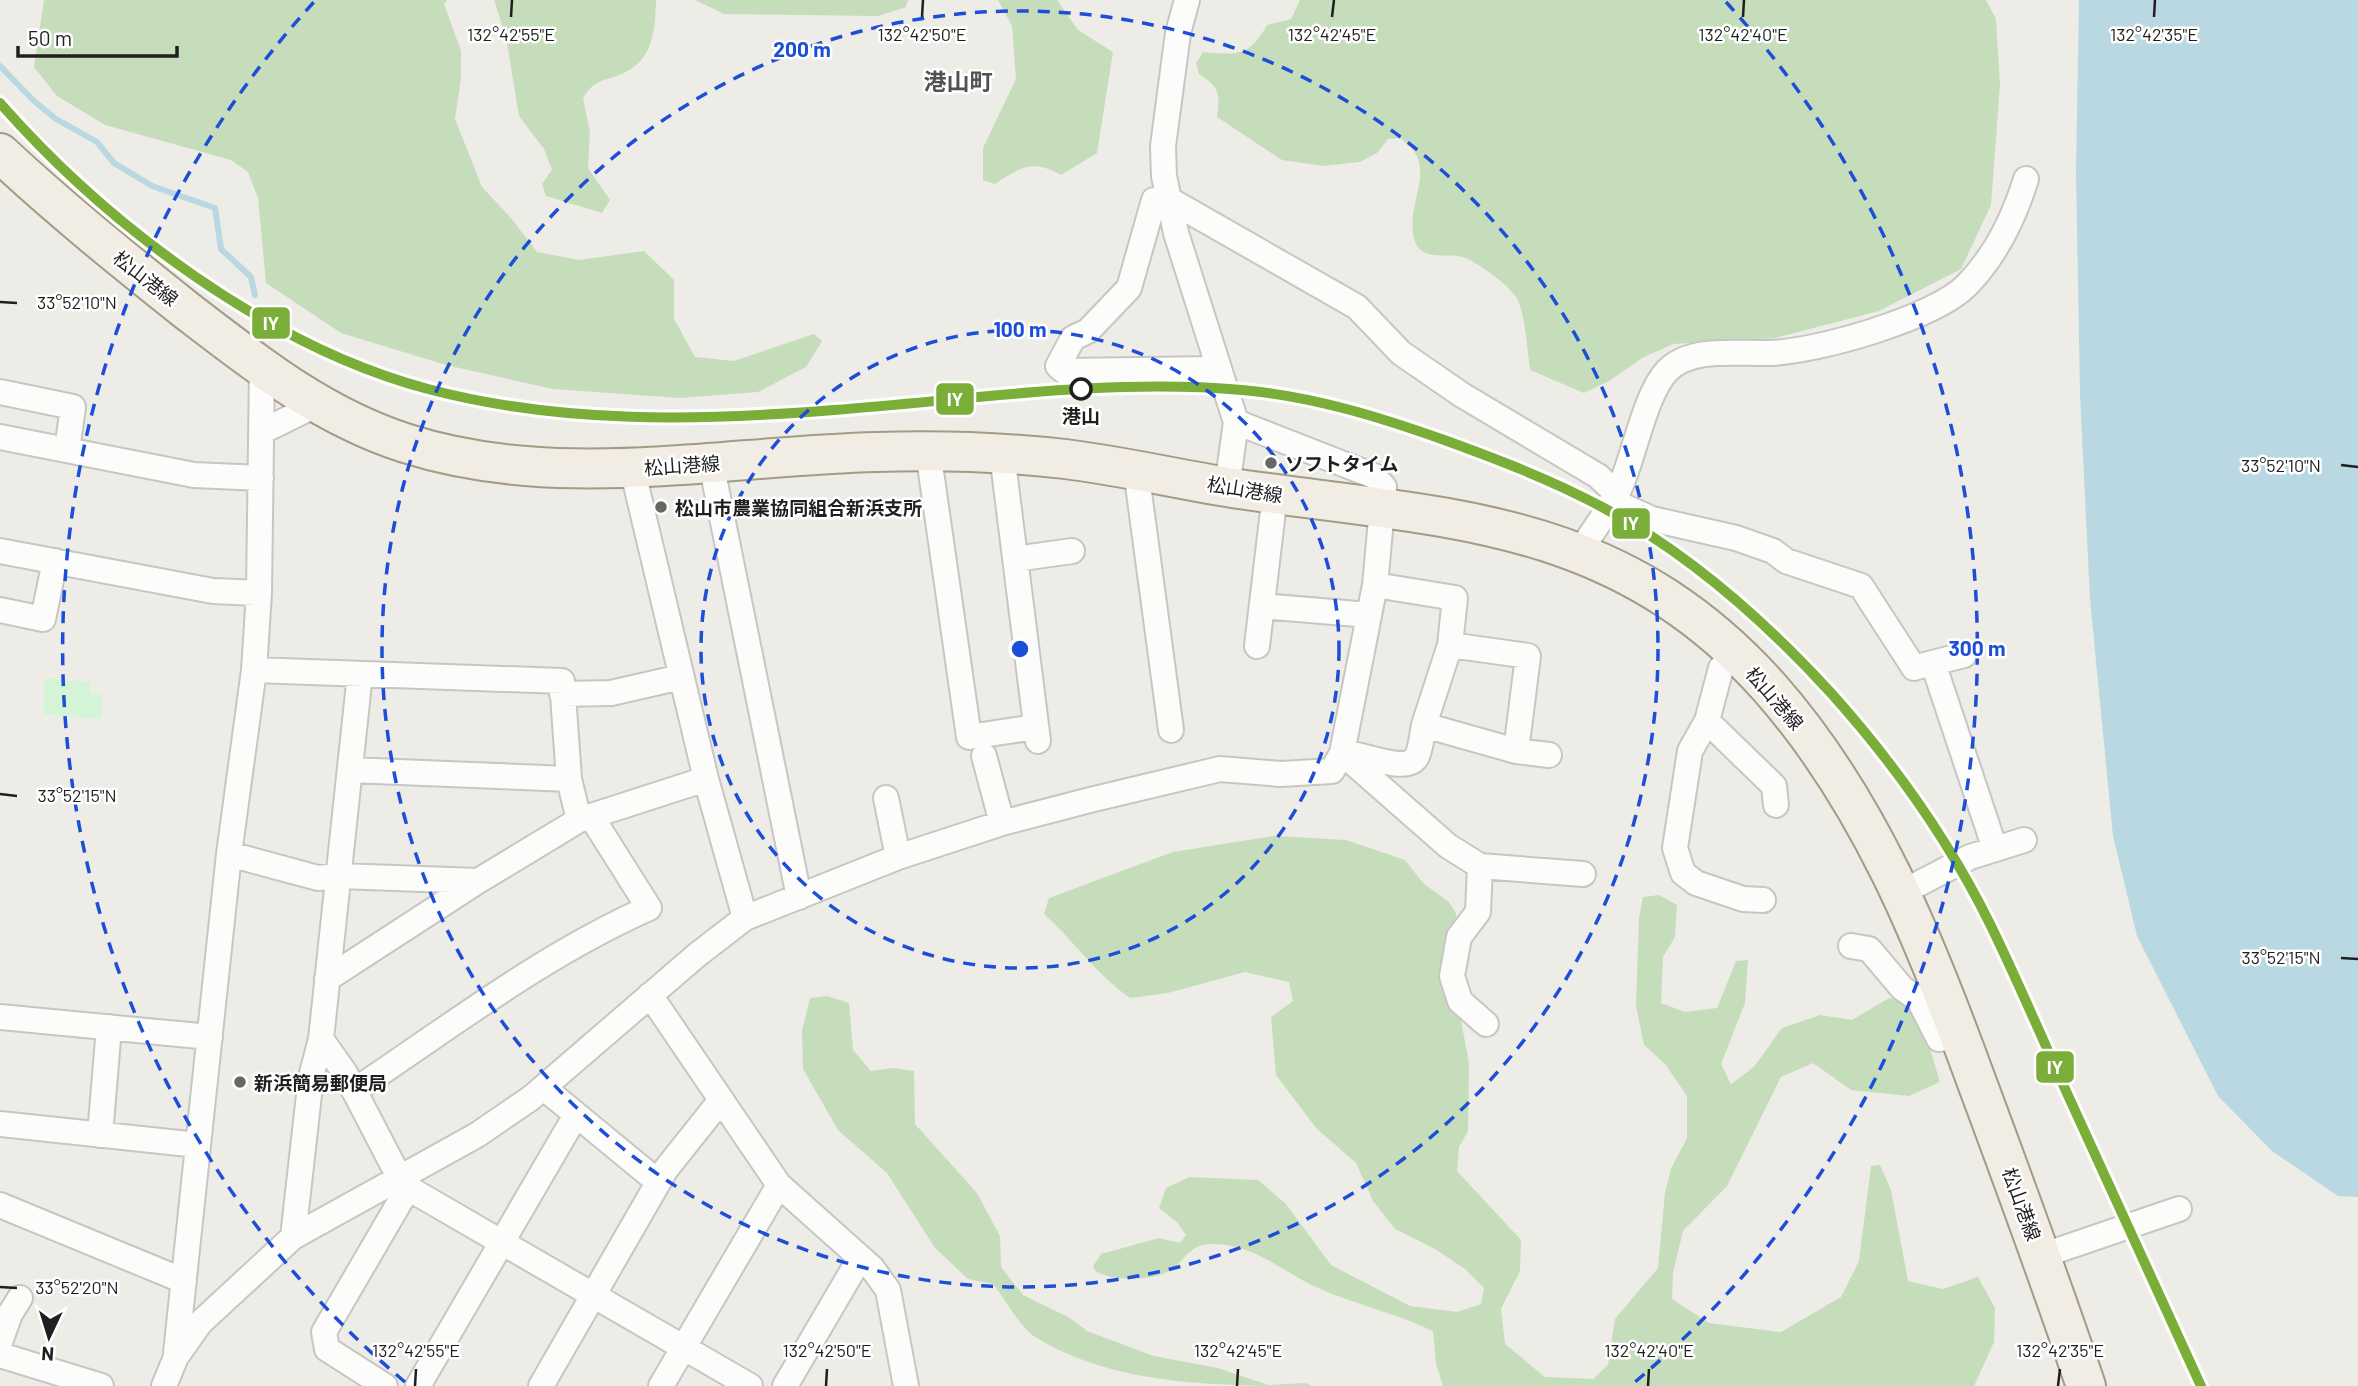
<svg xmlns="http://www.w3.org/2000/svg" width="2358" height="1386" font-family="Barlow,'Noto Sans JP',sans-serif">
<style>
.forest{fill:#c6ddbb}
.park{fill:#d4f5d5}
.water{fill:#b9d8e1}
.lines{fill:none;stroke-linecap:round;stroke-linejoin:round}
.stream{stroke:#b9d8e1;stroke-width:6}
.minor-casing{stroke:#c6c6c3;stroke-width:28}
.primary-casing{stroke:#a39b83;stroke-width:42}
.minor{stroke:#fcfcfb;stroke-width:24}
.primary{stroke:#f1ece4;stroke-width:38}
.rail-1-casing{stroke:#fff;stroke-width:16}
.rail-1{stroke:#7bad39;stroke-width:10}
.ticks{fill:none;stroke:#1f1f1f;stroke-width:2.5}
.ring{fill:none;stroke:#1d4ed8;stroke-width:3.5;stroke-dasharray:12 9}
.stop-dot{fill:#fff;stroke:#1f1f1f;stroke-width:3.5}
.poi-dot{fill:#676765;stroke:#fff;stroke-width:2.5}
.labels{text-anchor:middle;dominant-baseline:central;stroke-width:5;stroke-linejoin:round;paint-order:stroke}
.street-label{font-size:19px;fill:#1f1f1f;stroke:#fff}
.stop-label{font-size:19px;font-weight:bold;fill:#1f1f1f;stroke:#fff}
.poi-label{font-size:19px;font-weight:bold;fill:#1f1f1f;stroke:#fff;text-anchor:start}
.quarter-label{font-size:23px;font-weight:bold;fill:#525252;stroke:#fff}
.ticks-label{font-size:18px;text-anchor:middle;fill:#1f1f1f;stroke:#fff;stroke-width:5;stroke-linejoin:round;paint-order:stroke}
.centre{fill:#1d4ed8;stroke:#fff;stroke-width:3.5}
.ring-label{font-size:21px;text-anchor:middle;font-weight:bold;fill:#1d4ed8;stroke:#fff;stroke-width:5;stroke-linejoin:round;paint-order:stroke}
.line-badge{stroke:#fff;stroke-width:2.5}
.badge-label{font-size:19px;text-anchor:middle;font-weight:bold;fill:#fff}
</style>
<rect width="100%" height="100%" fill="#edece7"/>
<!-- forest -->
<path class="forest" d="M44 0H447L444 4 461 51V78L455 119 482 187 511 218 537 252 579 260 644 251 674 280V319L695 357 734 361 814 334 822 341 806 367 758 392 680 398 553 389 446 365 341 333 266 283 258 198 248 172 231 160 105 125 57 96 34 67Z
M656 0C655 33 653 63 617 76 599 82 594 81 583 98L590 132 588 168 610 200 602 213 546 196 542 184 552 170 544 149 519 116 506 37 494 0Z
M695 0H908L906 7 878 16 724 14Z
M998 0H1057L1078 30 1113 52 1097 153 1061 175C1032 159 1021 167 995 184L983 180V148L1016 79 1012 26Z
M1300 0H1986L1996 19 2000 85 1991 205 1961 269 1879 311 1775 338 1673 344 1642 358 1609 381 1584 393 1530 370C1527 348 1526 321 1518 300 1512 287 1472 257 1458 256 1445 255 1421 259 1415 242 1402 203 1443 167 1400 138L1388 139 1377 153 1360 162 1324 166 1282 160 1217 117C1220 94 1220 87 1199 74L1196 63 1203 52C1237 55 1249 57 1267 25L1291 19Z
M1274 836 1346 840 1405 860 1424 884 1448 901 1456 913 1454 983 1469 1063 1468 1131 1459 1147 1457 1171 1521 1240 1520 1271 1501 1309 1505 1344 1545 1377 1593 1379 1608 1365 1615 1319 1658 1268 1665 1193 1671 1169 1687 1138V1096L1665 1064 1644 1045 1636 1006 1639 918 1643 897 1659 895 1677 905 1675 937 1663 957 1661 1003 1685 1012 1717 1008 1736 961 1748 960 1745 1003 1721 1064 1731 1084 1754 1067 1782 1028 1820 1015 1852 1020 1889 998 1916 1002 1940 1082 1909 1096 1851 1090 1813 1063 1781 1077 1727 1186 1683 1231 1673 1273 1672 1299 1709 1323 1781 1332 1841 1297 1859 1261 1871 1166 1880 1165 1891 1190 1908 1281 1943 1289 1978 1277 1995 1308 1994 1342 1974 1386H1443L1436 1364 1433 1331C1396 1313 1356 1305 1318 1288 1282 1272 1254 1243 1211 1244 1193 1244 1189 1254 1177 1265 1159 1283 1117 1281 1096 1272L1093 1266 1101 1254 1159 1238 1180 1243 1186 1235 1177 1222 1159 1208 1166 1188 1189 1177 1258 1180 1286 1204 1331 1265 1410 1306 1457 1312 1481 1304 1484 1288 1465 1269 1435 1249 1395 1229 1373 1201 1356 1163 1316 1128 1276 1075 1271 1017 1293 1001 1289 982 1245 972 1168 993 1130 998C1097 975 1074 941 1044 914L1049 898 1173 852Z
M827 996 849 1003 853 1050 871 1071 893 1068 914 1071 915 1124 977 1193 1000 1236 1001 1267 1023 1295 1070 1318 1087 1331 1154 1356 1218 1368 1268 1385 1305 1383 1312 1386C1217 1386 1111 1386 1032 1335 1017 1322 1005 1299 993 1284L968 1279 935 1248 887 1173 838 1130 803 1069 802 1031 810 998Z"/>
<!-- park -->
<path class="park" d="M45 678 91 682 90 693 102 695 101 719 43 714Z"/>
<!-- water -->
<path class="water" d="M2079 0H2358V1197L2338 1196 2272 1151 2218 1096 2137 936 2113 836 2090 599 2080 394 2076 172Z"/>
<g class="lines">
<!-- stream -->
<path class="stream" d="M0 66 34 101 56 119 97 142 114 163 152 186 215 208 221 249 251 277 255 295"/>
<!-- minor casing -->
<g class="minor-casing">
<path id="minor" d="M1187 0 1178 33 1163 146 1164 176 1176 233 1236 422 1227 487
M1217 369 1064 371 1058 366 1073 338 1088 331 1129 288 1154 200 1168 199 1357 307 1401 353 1462 395 1598 476 1617 494
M0 392 73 407 67 450
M261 432 316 405
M0 437 194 475 261 478
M928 451 969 737 1036 727
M1002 454 1038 741
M711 463 799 897
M632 468 706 779 745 918
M1136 470 1171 730
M1612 501 1652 519 1736 538 1773 551 1786 561 1861 586 1914 668
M0 551 213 591 259 593
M1580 552C1591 533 1606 514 1617 494 1633 463 1644 395 1667 371 1691 346 1739 354 1769 353 1816 352 1935 318 1967 285 1996 255 2014 218 2026 179
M1015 559 1072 551
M1375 585 1455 598 1450 645 1424 725
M1262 606 1369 615
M0 610 43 619 55 561
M1450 645 1528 656 1516 751
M1257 646 1275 494
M1735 655 1721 668 1707 721 1690 751 1675 848 1683 873 1696 883 1743 899 1763 900
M1933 663 1995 849
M1917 667 1964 655
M254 670 562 681 569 779 579 820
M562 694 611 693 681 677
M1707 721 1774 786 1776 805
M1342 753 1448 846 1480 866 1478 912 1459 937 1452 976 1460 1001 1486 1024
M1342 753C1361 752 1404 774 1416 758 1421 750 1422 734 1424 725L1516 751 1549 755
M984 756 1002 823
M350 770 569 779
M886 798 898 857
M229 854 318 878 339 876 478 881 579 820 706 779
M1480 866 1583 874
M1901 893 1970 857 2024 840
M1851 946 1869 949 1902 988 1919 1000 1939 1039 1960 1036
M327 979 478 881
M650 995 779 1185 872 1268 888 1290 906 1386
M0 1017 210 1037
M321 1039 345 1073 399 1177 408 1188 750 1386
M544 1088 658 1182
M354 1091C450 1027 543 955 649 908L591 816
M0 1124 198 1145
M100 1135 109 1027
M0 1205 184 1281
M293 1237 311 1077 321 1039 360 674
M2041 1256 2179 1209
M0 1342 10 1314 20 1298
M176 1353 229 854 254 670 259 593 262 367
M0 1355 101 1386
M164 1386 176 1357 200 1323 293 1237 477 1135 531 1098 697 955 745 918 898 857 1002 823 1090 800 1220 769 1281 774 1332 771 1342 753 1375 585 1384 487 1374 476 1236 422
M385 1386 327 1349 324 1332 408 1188
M418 1386 576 1115
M541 1386 666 1169 721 1100
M661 1386 779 1185
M785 1386 860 1258"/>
</g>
<!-- primary casing -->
<g class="primary-casing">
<path id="primary" d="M0 153C60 209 122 259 186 310 255 363 321 416 405 443 557 492 720 456 876 452 939 450 1002 452 1065 459 1123 466 1181 480 1239 489 1448 519 1616 517 1769 687 1869 800 1925 940 1976 1080 2014 1182 2051 1283 2086 1386"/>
</g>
<!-- minor -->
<use href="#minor" class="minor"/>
<!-- primary -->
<use href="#primary" class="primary"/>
<!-- rail-1 casing -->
<g class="rail-1-casing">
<path id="rail-1" d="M0 103C107 225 269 347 428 389 560 424 699 421 834 410 969 400 1106 378 1242 390 1312 396 1380 417 1447 441 1499 460 1552 480 1602 507 1687 552 1766 622 1831 693 1893 762 1949 841 1990 924 2017 979 2041 1036 2066 1091 2111 1189 2156 1288 2201 1386"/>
</g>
<!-- rail-1 -->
<use href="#rail-1" class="rail-1"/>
</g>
<!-- ticks -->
<path class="ticks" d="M511 17 512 0M922 17 923 0M1332 17 1334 0M1743 17 1744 0M2154 17 2155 0M0 302 17 303M2341 465 2358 467M0 794 17 796M2341 958 2358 959M0 1287 17 1288M415 1386 416 1369M826 1386 827 1369M1237 1386 1238 1369M1648 1386 1649 1369M2058 1386 2060 1369"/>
<!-- distance rings -->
<g class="ring">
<circle cx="1020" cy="649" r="319"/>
<circle cx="1020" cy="649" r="638"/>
<path d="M405 1382A957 957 0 0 1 314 2M1726 2A957 957 0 0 1 1635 1382"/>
</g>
<!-- markers -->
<circle class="stop-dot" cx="1081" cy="389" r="10"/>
<g class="poi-dot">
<circle cx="1271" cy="463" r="7"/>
<circle cx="661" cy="507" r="7"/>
<circle cx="240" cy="1082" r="7"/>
</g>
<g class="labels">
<!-- street labels -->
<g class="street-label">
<text transform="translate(146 278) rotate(38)">松山港線</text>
<text transform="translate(682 465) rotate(-4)">松山港線</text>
<text transform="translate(1245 489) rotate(9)">松山港線</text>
<text transform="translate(1775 698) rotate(49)">松山港線</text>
<text transform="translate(2022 1204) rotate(70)">松山港線</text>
</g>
<!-- stop labels -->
<g class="stop-label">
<text x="1081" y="415">港山</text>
</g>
<!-- poi labels -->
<g class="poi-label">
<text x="1285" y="463">ソフトタイム</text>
<text x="675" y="507">松山市農業協同組合新浜支所</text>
<text x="254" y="1082">新浜簡易郵便局</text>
</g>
<!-- quarter labels -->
<g class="quarter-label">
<text x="958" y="81">港山町</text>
</g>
</g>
<g class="ticks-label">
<text x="511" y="41">132°42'55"E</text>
<text x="922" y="41">132°42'50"E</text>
<text x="1332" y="41">132°42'45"E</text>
<text x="1743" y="41">132°42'40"E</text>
<text x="2154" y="41">132°42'35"E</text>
<text x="77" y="309">33°52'10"N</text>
<text x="2281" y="472">33°52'10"N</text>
<text x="77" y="802">33°52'15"N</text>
<text x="2281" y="964">33°52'15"N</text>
<text x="77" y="1294">33°52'20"N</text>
<text x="416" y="1357">132°42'55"E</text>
<text x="827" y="1357">132°42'50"E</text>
<text x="1238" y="1357">132°42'45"E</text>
<text x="1649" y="1357">132°42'40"E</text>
<text x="2060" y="1357">132°42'35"E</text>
</g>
<circle cx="1020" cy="649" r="10" class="centre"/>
<g class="ring-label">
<text x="802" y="57">200 m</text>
<text x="1020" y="337">100 m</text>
<text x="1977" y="656">300 m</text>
</g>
<g class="line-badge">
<rect x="251" y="306" width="40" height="34" rx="7" fill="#7bad39"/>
<rect x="935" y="382" width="40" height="34" rx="7" fill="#7bad39"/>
<rect x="1611" y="507" width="40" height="33" rx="7" fill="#7bad39"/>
<rect x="2035" y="1050" width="40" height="34" rx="7" fill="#7bad39"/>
</g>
<g class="badge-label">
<text x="271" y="330">IY</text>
<text x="955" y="406">IY</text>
<text x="1631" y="530">IY</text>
<text x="2055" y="1074">IY</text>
</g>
<!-- north arrow -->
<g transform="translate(49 1337) rotate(184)" stroke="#ffffff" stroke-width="5" paint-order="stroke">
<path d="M0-5L12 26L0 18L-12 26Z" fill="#1f1f1f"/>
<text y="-10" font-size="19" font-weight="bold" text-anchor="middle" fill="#1f1f1f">N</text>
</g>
<!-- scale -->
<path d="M18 46v10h159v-10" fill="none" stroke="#1f1f1f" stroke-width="3.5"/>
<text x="28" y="46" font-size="21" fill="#1f1f1f" stroke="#ffffff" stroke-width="5" paint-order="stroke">50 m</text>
</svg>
